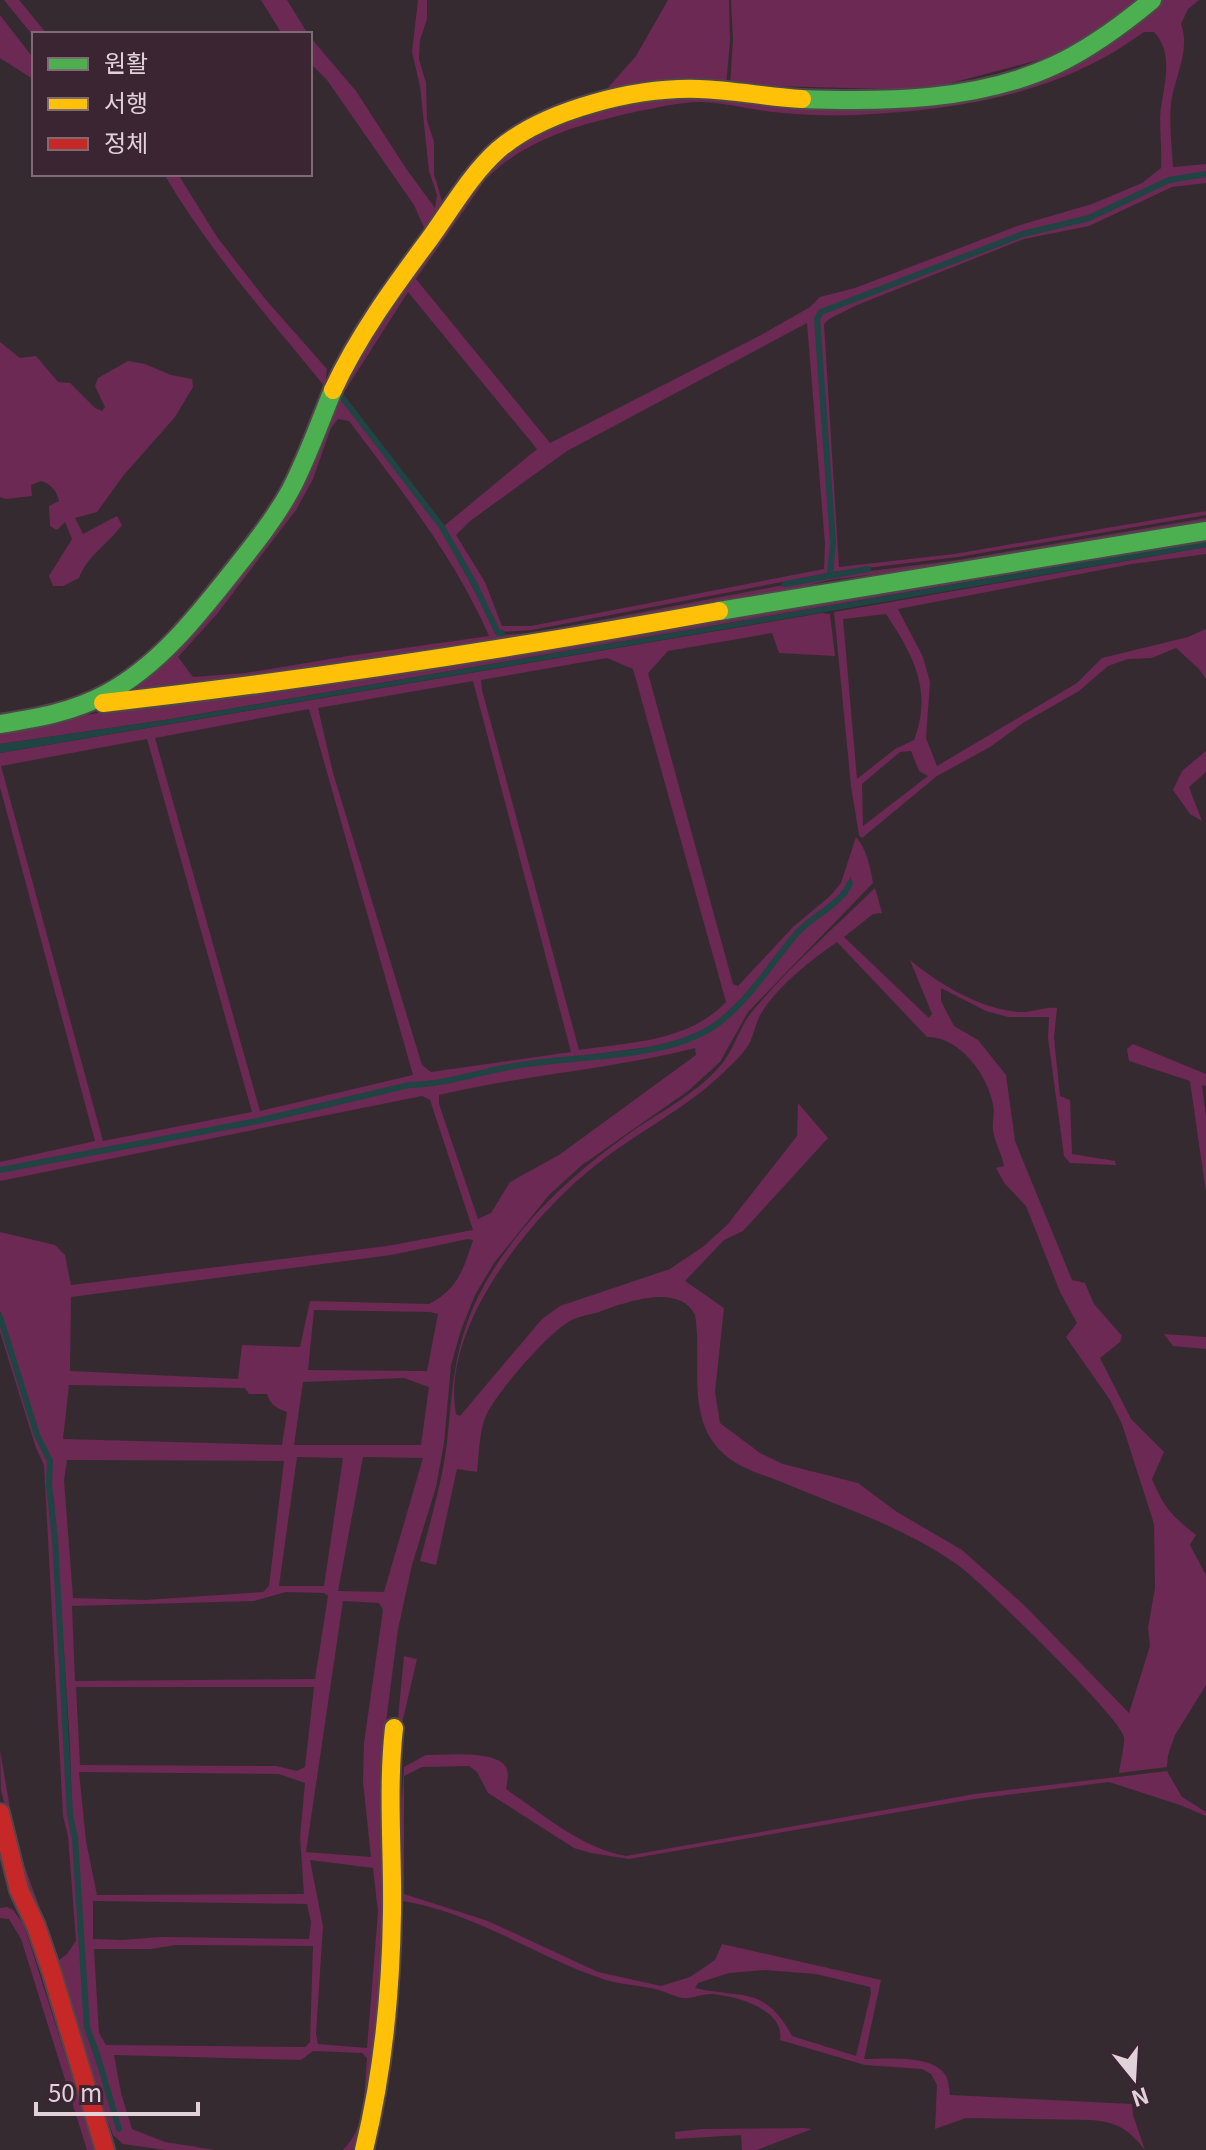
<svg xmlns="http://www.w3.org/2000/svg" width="1206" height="2150" font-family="Georgia,'Noto Sans KR',serif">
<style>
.green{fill:#6b2953;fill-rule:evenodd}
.water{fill:#1f4443}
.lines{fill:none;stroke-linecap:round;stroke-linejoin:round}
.stream{stroke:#1f4443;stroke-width:6}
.fast-casing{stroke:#50464b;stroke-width:22}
.slow-casing{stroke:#50464b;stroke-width:22}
.jam-casing{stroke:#50464b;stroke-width:22}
.fast{stroke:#4caf50;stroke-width:18}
.slow{stroke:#ffc107;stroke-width:18}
.jam{stroke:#c62828;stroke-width:18}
</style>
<rect width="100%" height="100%" fill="#362a31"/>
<!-- green -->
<path class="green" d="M4 0H19L47 34H34V37Z
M261 0H287L308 34H282Z
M418 0H427V19L420 40 419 59 426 83 427 120 434 142V174L442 201 426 232 414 205 327 80 310 63V37L356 91 407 170 435 208 437 195 429 171 420 86 412 52Z
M668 0H729L730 42 726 85 607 89 636 56Z
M731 0H1142L1077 50 924 90 730 85 733 40Z
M1163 0H1199L1188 9 1181 24C1191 51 1174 77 1171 104 1169 125 1172 147 1173 167L1206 164V172L1169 179 1089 217 1022 232 820 311 815 319 832 543 829 573 532 630 499 632 477 585 444 526 537 449 408 292 341 397 441 528 498 635 533 633 831 576 958 560 1206 518V523L1001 558 830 580 771 594 538 636 237 682 159 691 138 690V683C182 646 214 607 248 561 270 533 290 505 306 474 327 431 338 386 361 344 388 302 418 261 447 220 465 196 481 168 505 151 549 120 660 91 713 95 749 97 785 104 821 106 895 108 1011 100 1076 64 1108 47 1135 23 1163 0ZM1144 32H1154C1176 55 1162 90 1160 117 1160 134 1162 151 1161 168L1142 183 1092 204 1020 225 855 288 820 297 810 307 761 335 550 443 416 279 486 179C528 137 582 124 639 111 660 107 683 101 705 102 731 104 757 111 783 113 807 115 833 116 856 115 960 110 1058 95 1144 32ZM807 323 825 544 824 569 531 626H502L485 582 456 535 470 521 567 451ZM338 419 349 421C401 490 454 556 489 636L348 656 246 673 193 677 178 657 217 614 296 510 313 479 331 428Z
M0 15 34 59 33 79 0 58Z
M164 174H178L217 237 266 300 327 369 325 387C269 318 209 251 164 174Z
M1206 175V183L1172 187 1089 226 1024 239 857 305 829 319 824 324 839 567 954 554 1206 511V515L958 557 832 572 835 543 818 320 822 313 1023 235 1090 220 1170 182Z
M0 342 20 358 36 356 58 382 70 383 95 408 102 411 105 407 95 386 98 378 128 361 145 364 171 375 192 379 193 387 175 417 123 476 97 512 75 518 83 534 117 516 122 525C108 544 87 556 79 578L63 586H53L49 576 72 539 65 522 57 530 50 526 49 506 59 501C57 491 51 484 41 481L31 485 32 496 6 499 0 497Z
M1206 541 165 720 0 744V732L60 719Z
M1206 547V554L1132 564 898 609 923 657 930 682 926 738 937 766 1077 683 1102 658 1188 637 1206 629V679L1198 668 1176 648 1152 658 1128 659 1108 666 1079 691 1023 723 990 747 937 776 862 838 859 835 851 786 834 612ZM886 614C913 655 933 690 914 740L895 749 857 779 843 619ZM911 751 919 771 928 776 863 826 862 784 900 752Z
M822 613 830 614 835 656 779 653 772 633 668 651 648 673 733 984 738 986 793 927 830 896 841 883 856 837C867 850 870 866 873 883L748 1012 720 1062 688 1091 582 1165 549 1195 494 1263 475 1295 461 1330 451 1365 444 1443 436 1487 412 1565 398 1629 382 1753 386 1909 383 1972 368 2117 360 2140 352 2150H343C367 2127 364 2089 367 2058L362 2053 313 2051 301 2060 114 2055 121 2093 132 2129 165 2142 215 2150H166L123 2144 113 2135 81 2048 62 1979 18 1859 1 1790 0 1750 11 1814 24 1865 59 1960 67 1954 76 1941 68 1836 63 1816 44 1465 36 1448 0 1332V1322L36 1436 48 1461V1485L51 1501 67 1746 69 1815 74 1838 85 2029 120 2131 114 2102 88 2028 77 1838 72 1814 70 1745 54 1501 51 1485 52 1461 39 1435 0 1311V1232L55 1245 65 1255 71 1285 387 1246 473 1230 430 1100 422 1096 0 1181V1172L259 1122 409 1087C441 1087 474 1076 505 1069 567 1056 667 1063 719 1024 752 999 772 963 800 933 816 915 851 902 851 876L844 892 798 929 743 997 716 1023 699 1032 679 1040 650 1047 504 1066 427 1084 409 1083 258 1119 0 1168V1162L95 1141 0 787V753ZM607 658 633 669 726 1002C688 1042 631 1042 579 1050L482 690 481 680ZM473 681 571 1052 431 1072 422 1065 333 773 318 708ZM309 709 413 1075 260 1111 155 738ZM147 739 252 1112 103 1141 1 766ZM695 1048 696 1055 559 1155 510 1182 491 1213 478 1219 439 1104V1095C524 1075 612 1069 695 1048ZM468 1239 473 1240C463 1270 458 1289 429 1304L310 1301 300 1347 242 1345 238 1379 70 1371 71 1297 391 1255ZM314 1310 430 1312 438 1314 427 1371 308 1370ZM404 1378 429 1387 421 1445H294L303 1382ZM69 1385 245 1388 249 1394H267C271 1406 277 1408 287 1412L282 1445 63 1439ZM297 1457 343 1458 324 1586H279ZM363 1457 423 1458 384 1592 338 1591ZM67 1460 284 1461 269 1586 263 1592 145 1600 73 1598 64 1480ZM286 1592 324 1593 328 1596 315 1679 75 1681 72 1606 254 1601ZM343 1601 379 1603 383 1610 364 1743 363 1782 371 1857 306 1852ZM76 1687H314L305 1767 297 1771 276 1766 80 1765ZM79 1772 279 1774 305 1783 300 1837 304 1894 97 1895 86 1841ZM310 1860 373 1868 378 1912 367 2048 318 2044 316 2034 323 1926ZM93 1901 307 1904 311 1922 309 1939 161 1937 122 1940 93 1939ZM176 1945 313 1946 310 2042 305 2047 106 2045 99 2033 94 1949H151Z
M1206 751V772L1189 787 1202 821 1190 814 1173 790 1182 771Z
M875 888 882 913 873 914 844 937 929 1018 932 1014 910 960C939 984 980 1009 1019 1012 1032 1013 1044 1006 1057 1008L1054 1038 1060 1096 1070 1100 1072 1154 1115 1161 1116 1165 1070 1163 1064 1156 1048 1038 1049 1017H1008L986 1011 941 988V1001L954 1026 978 1040 1006 1075 1015 1141 1072 1280 1085 1283 1094 1304 1122 1336 1120 1342 1100 1358 1131 1419 1164 1452 1152 1479C1165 1509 1171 1515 1196 1535L1190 1545 1206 1575V1685L1175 1735 1168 1755 1167 1767 1119 1773C1120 1764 1125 1744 1124 1737 1121 1718 991 1593 969 1574 947 1555 918 1540 891 1527 856 1511 820 1498 784 1483 764 1475 740 1469 724 1454 684 1419 703 1360 695 1315 679 1282 624 1303 599 1312 590 1315 578 1316 570 1321 549 1332 493 1396 485 1418 479 1433 479 1456 477 1472L457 1469 436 1565 420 1561C430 1522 442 1483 447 1443 453 1388 453 1349 478 1297 513 1227 572 1174 634 1130 664 1110 697 1093 721 1065 734 1050 739 1028 751 1013 788 968 834 928 875 888ZM837 942 927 1037C959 1036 988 1075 993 1105 995 1113 992 1121 993 1130 994 1141 1002 1154 1004 1166L996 1168 1005 1184 1026 1206 1060 1292 1077 1323 1066 1337 1110 1400 1122 1424 1154 1524 1155 1588 1148 1628 1150 1646 1129 1713 1024 1605 962 1550 897 1512 858 1483 783 1464 760 1453 720 1423 715 1392 724 1308 685 1281 724 1240 743 1231 828 1138 798 1103 797 1136 728 1224 704 1246 670 1269 560 1306 542 1319 460 1416 456 1414C440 1327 532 1215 596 1165 637 1132 686 1109 724 1072 733 1063 745 1053 751 1040 755 1031 756 1021 762 1012 779 985 811 960 837 942Z
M1133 1044 1206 1074V1086L1202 1085 1206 1117V1193L1190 1081 1129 1061 1127 1049Z
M1164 1334 1206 1337V1349L1173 1346Z
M404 1656 417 1659 400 1732 397 1728Z
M426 1755C445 1755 499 1749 507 1769 509 1775 507 1783 506 1789 544 1815 580 1847 626 1856L975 1794 1167 1771 1182 1797 1206 1812V1816L1180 1805 1109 1782 974 1799 629 1859 591 1853 574 1848 488 1793 477 1772 469 1766 422 1767 404 1776V1894L488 1921 598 1972 661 1986 690 1977 715 1960 722 1944 881 1980 864 2059C885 2059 934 2054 946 2076 949 2082 949 2089 950 2095L1132 2104 1133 2115 1145 2150C1128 2129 1119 2123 1092 2120L966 2118 935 2129 937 2085 931 2074 922 2069 865 2065 780 2040C785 2010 737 1996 713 1994 703 1993 692 1999 683 1998 675 1997 667 1992 659 1990 640 1985 619 1985 600 1978 531 1954 469 1909 395 1900L404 1767ZM765 1970 816 1974 870 1987 871 1993 856 2056 792 2036C765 1985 742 1999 695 1988L698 1983 729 1973Z
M7 1907 13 1910 24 1925 95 2150H87L21 1939 9 1919 0 1918V1908Z
M702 2129 804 2128 812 2129 757 2150H742L741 2135 675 2139V2132Z"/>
<!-- water -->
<path class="water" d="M1206 541V547L0 753V744L165 720Z"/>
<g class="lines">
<!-- stream -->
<path class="stream" d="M342 397 442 527 475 585 498 633H502
M830 574 833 543 817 319 821 312 1023 234 1089 218 1169 180 1206 174
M785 584 868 569
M0 1170 258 1121 409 1085C440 1085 473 1074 504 1068 566 1054 665 1062 717 1024 750 1000 771 963 797 933 813 915 841 905 850 883
M0 1317 37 1435 50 1461 49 1485 55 1540 70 1815 75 1838 87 2028 96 2051 119 2129"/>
<!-- fast casing -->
<g class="fast-casing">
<path id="fast" d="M802 99C886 102 978 101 1055 65 1091 48 1122 25 1152 0
M719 611 1206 531
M0 724C37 718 73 712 106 694 160 665 199 614 237 566 256 542 275 518 290 491 307 459 319 424 333 390"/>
</g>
<!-- slow casing -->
<g class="slow-casing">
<path id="slow" d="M333 390C358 336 393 288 428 241 450 211 470 175 498 150 546 109 637 87 699 89 733 90 767 97 802 99
M103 703C309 680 515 648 719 611
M364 2150C383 2072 391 1992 392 1912 393 1851 387 1790 394 1728"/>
</g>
<!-- jam casing -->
<g class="jam-casing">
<path id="jam" d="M0 1813 19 1890 36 1926 52 1973 105 2150"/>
</g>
<!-- fast -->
<use href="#fast" class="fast"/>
<!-- slow -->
<use href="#slow" class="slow"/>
<!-- jam -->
<use href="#jam" class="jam"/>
</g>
<!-- legend -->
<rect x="32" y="32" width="280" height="144" fill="#3b2532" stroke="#7d6a75" stroke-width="2"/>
<rect x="48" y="58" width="40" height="12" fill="#4caf50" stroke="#7d6a75" stroke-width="2"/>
<text x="104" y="72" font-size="24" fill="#e1d2da">원활</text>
<rect x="48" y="98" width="40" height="12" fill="#ffc107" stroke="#7d6a75" stroke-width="2"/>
<text x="104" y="112" font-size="24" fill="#e1d2da">서행</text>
<rect x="48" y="138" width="40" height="12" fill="#c62828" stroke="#7d6a75" stroke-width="2"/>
<text x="104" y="152" font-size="24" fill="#e1d2da">정체</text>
<!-- north arrow -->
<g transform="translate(1134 2078) rotate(162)" stroke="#3b2532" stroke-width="6" paint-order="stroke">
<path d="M0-6L14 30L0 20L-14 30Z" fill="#e1d2da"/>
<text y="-12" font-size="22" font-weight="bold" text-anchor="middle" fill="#e1d2da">N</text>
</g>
<!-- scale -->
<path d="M36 2102v12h162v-12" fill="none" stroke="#e1d2da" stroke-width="4"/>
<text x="48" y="2102" font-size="24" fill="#e1d2da" stroke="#3b2532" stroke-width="6" paint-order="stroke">50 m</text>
</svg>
